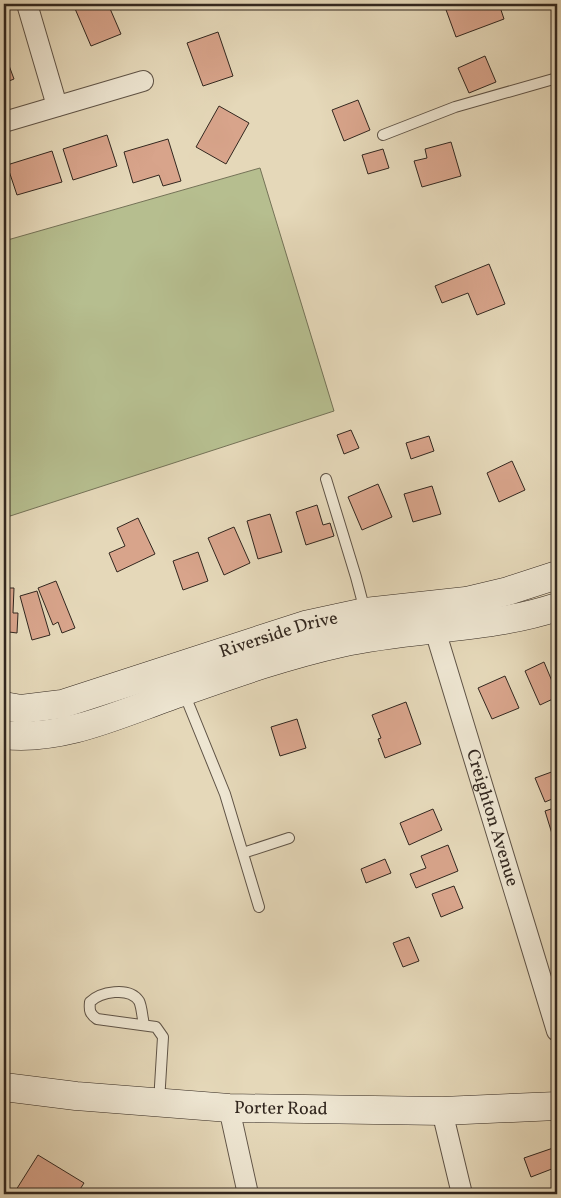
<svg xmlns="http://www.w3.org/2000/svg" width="561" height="1198" font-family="Vollkorn,serif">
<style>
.green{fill:#b6be8f;stroke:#747257}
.building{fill:#d8a48b;stroke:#32271f}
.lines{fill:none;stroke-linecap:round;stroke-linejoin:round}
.lane-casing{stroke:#5f5346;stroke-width:12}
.street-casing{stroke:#5f5346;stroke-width:22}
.secondary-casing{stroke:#32271f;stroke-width:29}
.lane{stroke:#eee6d2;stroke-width:10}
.street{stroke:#eee6d2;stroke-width:20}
.secondary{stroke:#eee6d2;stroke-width:28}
.labels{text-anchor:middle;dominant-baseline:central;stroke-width:5;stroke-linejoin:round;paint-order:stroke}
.street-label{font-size:18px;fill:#32271f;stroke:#eee6d2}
</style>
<rect width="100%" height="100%" fill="#e5d8b9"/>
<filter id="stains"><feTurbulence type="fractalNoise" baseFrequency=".004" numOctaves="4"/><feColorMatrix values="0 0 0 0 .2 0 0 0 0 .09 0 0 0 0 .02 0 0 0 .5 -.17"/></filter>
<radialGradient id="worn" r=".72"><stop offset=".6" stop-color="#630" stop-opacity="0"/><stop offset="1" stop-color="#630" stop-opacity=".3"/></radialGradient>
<!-- green -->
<path class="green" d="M260 168 334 411 4 518V241Z"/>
<!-- building -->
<path class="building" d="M73 4H108L121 34 91 46Z
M455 4H499L504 19 456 37 445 7Z
M218 32 233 76 203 86 187 43Z
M4 52 14 79 4 83Z
M485 56 496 82 469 93 458 68Z
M358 100 370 130 344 141 332 110Z
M219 106 249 123 226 164 196 147Z
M107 135 117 166 73 180 63 149Z
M168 139 181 181 163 186 159 175 133 183 124 152Z
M451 142 461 176 422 187 414 161 427 158 425 149Z
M383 149 389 168 368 174 362 155Z
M52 151 62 182 17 195 7 165Z
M4 186 8 199 4 200Z
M489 264 505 304 477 315 468 293 442 303 435 286Z
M351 430 359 448 344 454 337 435Z
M429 436 434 451 411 459 406 443Z
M512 461 525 490 499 502 487 473Z
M378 484 392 517 362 530 348 497Z
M432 486 441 514 413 522 404 494Z
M317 505 323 525 330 523 334 536 306 545 296 512Z
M270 514 282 552 258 559 247 521Z
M138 518 155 554 117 572 109 553 125 546 117 528Z
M234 527 250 563 224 575 208 538Z
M198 552 208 581 183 590 173 561Z
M56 581 75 628 62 633 58 622 53 625 38 588Z
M4 588H14L13 613H18L17 633 9 632V641H4Z
M37 591 50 635 32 640 20 596Z
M544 662 557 693V697L540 705 525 671Z
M505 676 519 708 492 719 478 688Z
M406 702 421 744 385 758 378 739 381 738 372 715Z
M297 719 306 748 280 756 271 727Z
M557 770V797L545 802 535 778Z
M557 807V835L553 837 545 811Z
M433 809 442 830 409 845 400 823Z
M448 845 458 871 416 888 410 874 426 868 421 856Z
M385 859 391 873 366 883 361 869Z
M454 886 463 908 441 917 432 894Z
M409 937 419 961 403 967 393 943Z
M556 1147 557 1167 531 1177 524 1158Z
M38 1155 84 1183 77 1194H22L16 1190Z"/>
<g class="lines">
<!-- lane casing -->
<g class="lane-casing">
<path id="lane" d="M383 135 455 107 557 78
M326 479 356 577 365 611
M184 693 225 794 259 907
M243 853 289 838
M144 1024C142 1017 142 1007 139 1001 129 986 100 992 90 1002 89 1011 90 1014 97 1019L156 1027 163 1037 159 1102"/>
</g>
<!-- street casing -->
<g class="street-casing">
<g id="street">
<path d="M27 4 57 106"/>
<path d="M4 122 143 81"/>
<path id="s1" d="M431 617 557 1031"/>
<path d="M229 1108 248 1194"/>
<path d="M442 1111 462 1194"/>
</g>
</g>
<!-- secondary casing -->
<g class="secondary-casing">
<g id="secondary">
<path id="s2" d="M4 706 21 709 62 704 305 625 365 612 466 601 508 591 557 575"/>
<path d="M4 735C61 741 115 716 168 697 225 677 282 656 341 643 413 627 487 630 557 607"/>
<path id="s3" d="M4 1087 76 1096 229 1108 442 1111 557 1106"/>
</g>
</g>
<!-- lane -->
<use href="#lane" class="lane"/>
<!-- street -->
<use href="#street" class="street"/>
<!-- secondary -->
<use href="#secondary" class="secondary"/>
</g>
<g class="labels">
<!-- street labels -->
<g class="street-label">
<text stroke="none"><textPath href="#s2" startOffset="286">Riverside Drive</textPath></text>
<text stroke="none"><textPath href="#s1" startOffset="210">Creighton Avenue</textPath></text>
<text stroke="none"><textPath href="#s3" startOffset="278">Porter Road</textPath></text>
</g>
</g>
<!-- margin -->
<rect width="561" height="1198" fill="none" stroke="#e5d8b9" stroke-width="20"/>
<rect x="5" y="5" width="551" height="1188" fill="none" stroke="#32271f" stroke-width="2.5"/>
<rect x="10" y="10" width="541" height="1178" fill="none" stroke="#32271f"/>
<rect width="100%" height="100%" filter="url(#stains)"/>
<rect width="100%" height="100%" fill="url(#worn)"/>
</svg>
